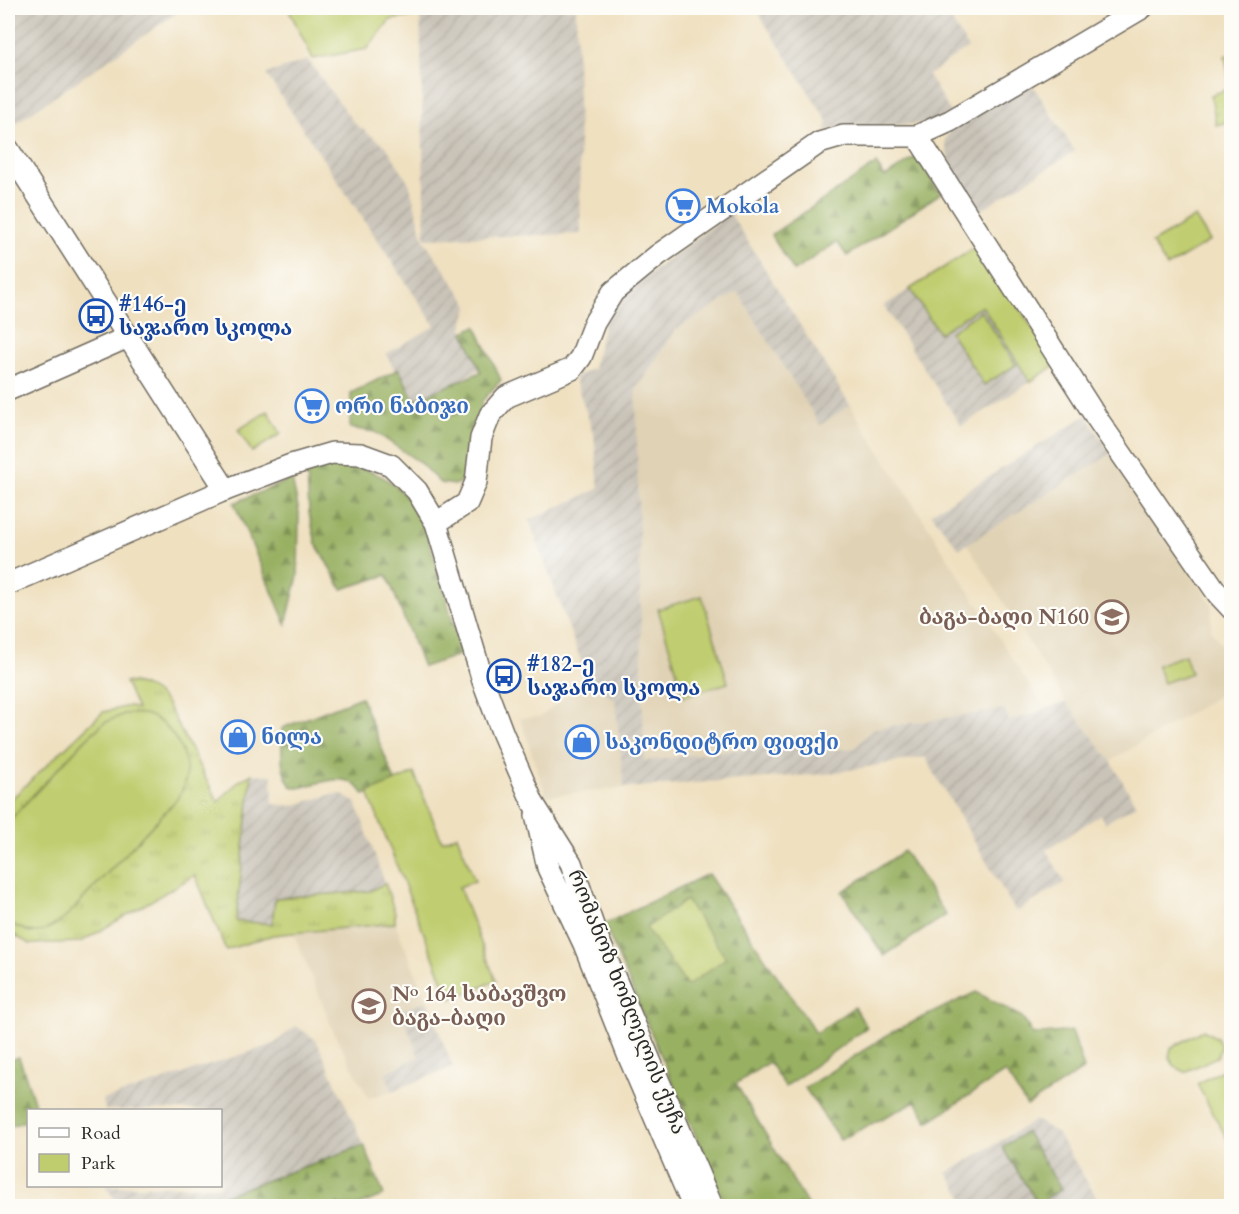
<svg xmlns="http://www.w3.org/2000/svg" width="1239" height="1214" font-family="Cardo,'Noto Serif Georgian',serif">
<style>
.built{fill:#e0d2b4}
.industrial{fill:url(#industrial-furrows)}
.grass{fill:url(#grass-tufts);stroke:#767c4d;stroke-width:1.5}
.forest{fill:url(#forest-firs);stroke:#626e46;stroke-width:1.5}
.park{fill:#c0cd6f;stroke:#767c4d;stroke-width:1.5}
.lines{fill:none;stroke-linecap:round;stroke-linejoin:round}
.minor-casing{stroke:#706a5f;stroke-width:24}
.minor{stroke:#fff;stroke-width:21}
.labels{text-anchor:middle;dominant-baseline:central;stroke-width:4.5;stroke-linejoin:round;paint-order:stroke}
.shop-label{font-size:21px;font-weight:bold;fill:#366cbe;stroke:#fdfcf7;text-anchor:start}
.transit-label{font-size:21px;font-weight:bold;fill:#164399;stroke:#fdfcf7;text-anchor:start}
.education-label{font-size:21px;font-weight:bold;fill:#785e54;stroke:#fdfcf7;text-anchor:end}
.street-label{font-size:21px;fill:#2b2b2b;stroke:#fdfcf7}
</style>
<defs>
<pattern id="industrial-furrows" width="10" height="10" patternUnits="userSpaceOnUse" patternTransform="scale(1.5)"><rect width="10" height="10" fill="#c9c3b8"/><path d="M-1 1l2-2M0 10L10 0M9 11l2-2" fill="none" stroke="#ada89e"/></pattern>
<pattern id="grass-tufts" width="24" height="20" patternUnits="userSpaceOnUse" patternTransform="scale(1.5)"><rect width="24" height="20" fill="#c0cd6f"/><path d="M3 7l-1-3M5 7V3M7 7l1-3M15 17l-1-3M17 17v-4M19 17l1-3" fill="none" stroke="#a5b060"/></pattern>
<pattern id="forest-firs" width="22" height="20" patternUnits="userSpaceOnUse" patternTransform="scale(1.5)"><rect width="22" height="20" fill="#98b062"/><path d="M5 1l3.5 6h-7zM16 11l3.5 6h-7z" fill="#7c8f51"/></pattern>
</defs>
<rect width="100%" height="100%" fill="#fdfcf7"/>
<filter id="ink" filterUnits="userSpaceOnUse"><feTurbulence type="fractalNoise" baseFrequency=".0167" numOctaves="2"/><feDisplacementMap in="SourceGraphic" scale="12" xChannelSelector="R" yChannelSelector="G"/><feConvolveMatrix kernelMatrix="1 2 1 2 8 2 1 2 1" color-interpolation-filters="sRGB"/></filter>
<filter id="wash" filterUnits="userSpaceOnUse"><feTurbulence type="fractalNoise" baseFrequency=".008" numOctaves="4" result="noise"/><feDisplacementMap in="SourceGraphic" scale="24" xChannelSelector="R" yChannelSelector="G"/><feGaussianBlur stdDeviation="1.35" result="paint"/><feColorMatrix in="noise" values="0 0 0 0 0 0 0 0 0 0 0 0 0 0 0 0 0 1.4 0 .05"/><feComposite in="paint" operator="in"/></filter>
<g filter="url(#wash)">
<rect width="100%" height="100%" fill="#efe0c0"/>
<!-- built -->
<path class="built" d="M738 292 820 424 850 405 1044 708 1009 721 1006 709 855 748 806 752 804 742 644 761 636 390 675 330Z
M1111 454 1212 604 1211 630 1231 658V688L1111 761 1066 702 967 544Z
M588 680 615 700 624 788 546 796 520 718 540 717Z
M395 923 427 1001 402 1012 419 1057 385 1071 392 1091 369 1098 335 1035 294 934Z"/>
<!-- industrial -->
<path class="industrial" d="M8 8H184L10 127 8 123Z
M420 8H576L581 234 425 238Z
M755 8H944L968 48 928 75 951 113 933 123 829 129 825 131 828 122Z
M308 60 355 124 386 146 409 183 424 240 469 305 462 328 483 367 414 406 386 354 435 326 266 74Z
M1030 81 1075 151 979 211 949 165 945 140 950 131Z
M730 213 850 405 820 425 738 292 675 330 636 390 644 761 804 741 806 752 855 748 872 729 1005 709 1009 721 1066 702 1111 761 1136 805 1105 823 1100 815 1046 850 1065 882 1016 912 925 757 826 774 624 788 615 700 588 680 529 520 599 489 594 435 574 377 593 369 609 304Z
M910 289 939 333 982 306 1030 382 961 426 884 306Z
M1087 415 1111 454 959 549 931 513Z
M252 774 272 775 273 804 291 806 330 795 341 794 356 803 385 883 370 891 275 898 272 924 235 922Z
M427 1001 453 1067 392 1091 385 1072 419 1057 401 1011Z
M296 1026 316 1040 364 1145 195 1206H120L105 1186H220V1110H105L103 1100 274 1044Z
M1035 1120 1057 1133 1096 1196 1095 1204 1091 1206H969L947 1173Z"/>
<!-- grass -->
<path class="grass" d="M1231 54V121L1216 125 1211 95 1231 88 1225 56Z
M125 682C144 684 155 689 167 704L218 802 239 781 252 774 236 921 272 924 275 898 370 891 385 883 395 913V923L273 935 226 950 195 875 81 942 30 944 8 932V922L31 933 65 918 177 799 104 723 86 739 8 822V802L103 712 129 706 137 709Z"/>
<!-- forest -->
<path class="forest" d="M916 157 941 193 847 256 837 242 794 271 771 235 876 164 885 177Z
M476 326 501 380 482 401 471 469 466 478 455 485 440 483 419 462 375 432 350 428 351 393 399 369 414 400 481 372 464 332Z
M328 465C405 463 423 516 440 578 448 604 455 629 462 654L423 667 387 575 342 589 316 544 309 513 307 473Z
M292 479 299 512 298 576 286 624 234 503Z
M361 697 395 781 364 795C349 769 322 783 298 788L291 786C279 770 282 748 282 728Z
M904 851 946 915 884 956 842 892Z
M708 874 816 1033 854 1007 867 1027 785 1087 769 1062 736 1084 808 1206H726L604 924Z
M976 992 1022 1017 1033 1035 1072 1031 1084 1069 1027 1106 1005 1072 928 1122 916 1101 840 1140 805 1088 892 1032Z
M19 1057 37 1110H28V1120L8 1127V1061Z
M1026 1132 1061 1189 1038 1204 1002 1147Z
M364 1145 384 1195 357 1206H195Z"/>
<!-- park -->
<path class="park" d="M288 8H420V15L390 20 367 49 313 59Z
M1195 217 1210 241 1167 267 1152 243Z
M979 245 1056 365 1030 382 982 306 939 333 910 289Z
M981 311 1016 365 984 385 950 332Z
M268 411 281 434 252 452 238 430Z
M702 596 728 683 684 696 658 609Z
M1185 655 1191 673 1164 683 1157 665Z
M124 714C131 714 141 713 148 715 173 725 193 760 184 786 182 791 179 795 177 799L65 918C41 935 34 937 8 922V822L86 739 104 723Z
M414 773 442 841 457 835 475 881 459 887 496 981 450 999 368 793Z
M686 900 726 958 687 986 646 928Z
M1203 1030 1217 1038 1221 1047 1217 1057 1185 1072 1175 1067 1169 1057 1171 1048Z
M1231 1065 1232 1066 1231 1146 1197 1084Z"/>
</g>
<g filter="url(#ink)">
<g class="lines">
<!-- minor casing -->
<g class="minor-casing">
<path id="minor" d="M917 136 1096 417 1218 594 1232 609
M8 149 226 490
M8 390 128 337
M436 523 467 503 476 482 481 438 490 415 506 397 572 369 581 357 594 323 613 292 658 255 819 143 843 136H917L950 121 1142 8
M8 584 220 492 291 465 332 453 361 454 391 465 417 491 436 523 483 681 503 734 533 803 571 863 596 934 712 1206
M536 815 548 868 584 944 629 1057 693 1206"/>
</g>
<!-- minor -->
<use href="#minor" class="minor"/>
</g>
</g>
<!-- icons -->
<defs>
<g id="supermarket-ring" transform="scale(1.725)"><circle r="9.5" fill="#fdfcf7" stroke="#3f7fe0" stroke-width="1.5"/><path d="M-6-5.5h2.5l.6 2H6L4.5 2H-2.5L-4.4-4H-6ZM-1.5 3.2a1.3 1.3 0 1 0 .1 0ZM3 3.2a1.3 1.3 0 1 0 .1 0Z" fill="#3f7fe0"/></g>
<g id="bus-ring" transform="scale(1.725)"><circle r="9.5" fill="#fdfcf7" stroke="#1a4fb4" stroke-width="1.5"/><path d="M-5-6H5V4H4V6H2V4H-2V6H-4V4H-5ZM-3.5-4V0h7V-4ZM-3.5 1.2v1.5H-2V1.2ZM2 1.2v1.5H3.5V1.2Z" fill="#1a4fb4"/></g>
<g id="school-ring" transform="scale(1.725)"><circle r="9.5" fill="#fdfcf7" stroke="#8d6e63" stroke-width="1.5"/><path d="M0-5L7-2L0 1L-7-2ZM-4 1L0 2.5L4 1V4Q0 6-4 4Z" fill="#8d6e63"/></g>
<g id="shop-ring" transform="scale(1.725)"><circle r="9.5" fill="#fdfcf7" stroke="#3f7fe0" stroke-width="1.5"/><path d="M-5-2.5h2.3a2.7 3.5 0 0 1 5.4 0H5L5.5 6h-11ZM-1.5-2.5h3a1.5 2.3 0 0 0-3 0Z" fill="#3f7fe0"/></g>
</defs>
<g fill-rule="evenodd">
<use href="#supermarket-ring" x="683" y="206"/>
<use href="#bus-ring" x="96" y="316"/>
<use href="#supermarket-ring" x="312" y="406"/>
<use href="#school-ring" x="1112" y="617"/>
<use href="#bus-ring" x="504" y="676"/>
<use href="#shop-ring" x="238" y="737"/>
<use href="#shop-ring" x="582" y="742"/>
<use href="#school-ring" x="369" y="1006"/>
</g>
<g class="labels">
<!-- shop labels -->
<g class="shop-label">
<text x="706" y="206">Mokola</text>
<text x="335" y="406">ორი ნაბიჯი</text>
<text x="261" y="737">ნილა</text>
<text x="605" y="742">საკონდიტრო ფიფქი</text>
</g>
<!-- transit labels -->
<g class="transit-label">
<text x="119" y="304">#146-ე<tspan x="119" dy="24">საჯარო სკოლა</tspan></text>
<text x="527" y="664">#182-ე<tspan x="527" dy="24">საჯარო სკოლა</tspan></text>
</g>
<!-- education labels -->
<g class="education-label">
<text x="1089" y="617">ბაგა-ბაღი N160</text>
<text x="392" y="994" text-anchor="start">№ 164 საბავშვო<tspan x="392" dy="24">ბაგა-ბაღი</tspan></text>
</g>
<!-- street labels -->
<g class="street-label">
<text transform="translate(627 1002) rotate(68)">რომანოზ ხომლელის ქუჩა</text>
</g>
</g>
<!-- margin -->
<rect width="1239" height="1214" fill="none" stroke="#fdfcf7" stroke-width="30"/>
<!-- legend -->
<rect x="27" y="1109" width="195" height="78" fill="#fdfcf7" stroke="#a9a8a5" stroke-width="1.5"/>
<rect x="39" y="1128" width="30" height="9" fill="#ffffff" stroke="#a9a8a5" stroke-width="1.5"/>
<text x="81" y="1139" font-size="18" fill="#2b2b2b">Road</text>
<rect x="39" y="1154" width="30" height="18" fill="#c0cd6f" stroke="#a9a8a5" stroke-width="1.5"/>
<text x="81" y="1169" font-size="18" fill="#2b2b2b">Park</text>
</svg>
